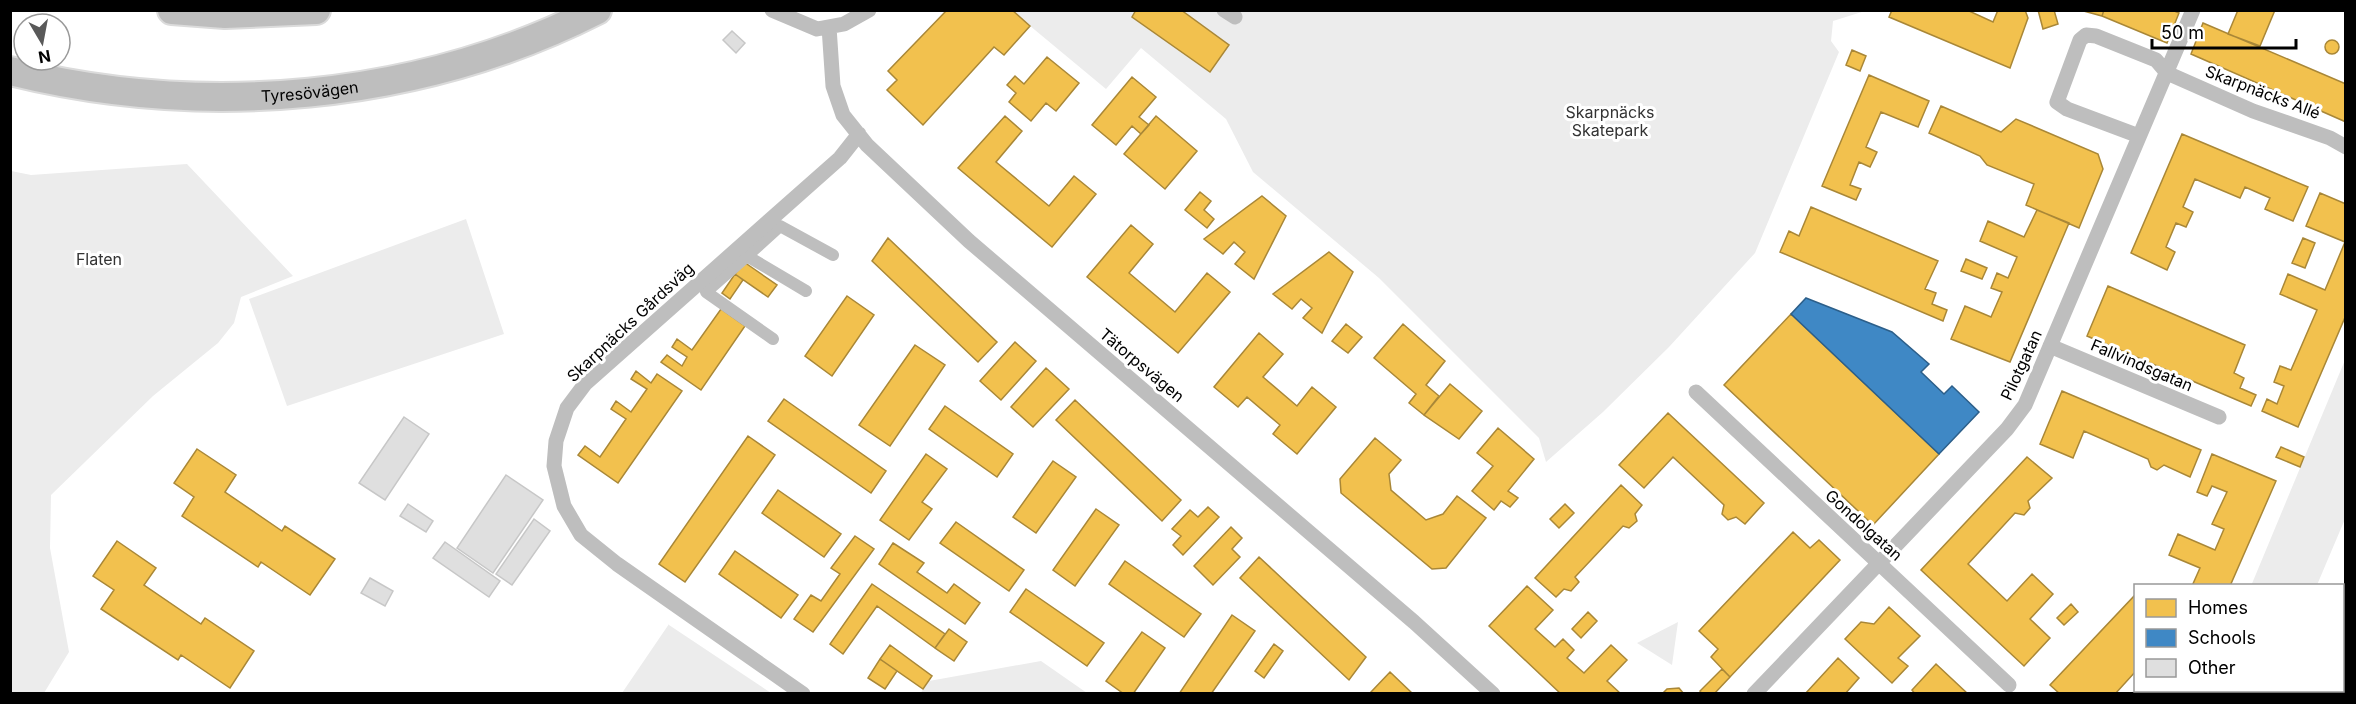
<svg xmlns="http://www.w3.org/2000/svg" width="2356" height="704" font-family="Inter,sans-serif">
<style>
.green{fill:#ececec}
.homes{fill:#f2c14e;stroke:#a98737;stroke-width:1.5}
.schools{fill:#3f88c5;stroke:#2c5f8a;stroke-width:1.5}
.building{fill:#dfdfdf;stroke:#c7c7c7;stroke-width:1.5}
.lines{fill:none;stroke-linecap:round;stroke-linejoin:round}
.motorway-casing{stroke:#dbdbdb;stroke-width:32}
.pedestrian{stroke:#bebebe;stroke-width:12}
.minor{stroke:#bebebe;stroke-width:15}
.motorway{stroke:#bebebe;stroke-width:28}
.labels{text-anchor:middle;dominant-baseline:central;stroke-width:6;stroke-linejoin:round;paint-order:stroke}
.street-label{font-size:16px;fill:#000;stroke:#fff}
.park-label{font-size:16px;fill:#333;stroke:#fff}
</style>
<rect width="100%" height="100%" fill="#fff"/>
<!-- green -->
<path class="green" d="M1012 11H1865L1833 21 1831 41 1839 52 1755 253 1669 347 1603 412 1546 462 1539 438 1379 278 1253 172 1226 119 1141 48 1106 89Z
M187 164 293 276 241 297 234 323 218 343 153 396 51 495 50 548 69 652 44 693H11V171L31 175Z
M466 219 504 334 287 406 249 299Z
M2345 360V519L2317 585 2251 586Z
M1678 622 1672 665 1637 643Z
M669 624V625L771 693H622Z
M1041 661 1087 693 920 694 929 681Z
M2135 689 2136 690 2257 691 2254 694 2131 693Z"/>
<!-- homes -->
<path class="homes" d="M947 10H1012L1030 26 1004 55 994 47 923 125 887 90 897 80 888 71Z
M1136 10H1181L1229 45 1210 72 1132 17Z
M1892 10H1967L1993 22 1998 10H2025L2028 18 2010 68 1889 17Z
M2038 10H2054L2058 24 2043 29Z
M2080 10H2104L2102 16Z
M2104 10H2172L2179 13 2167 43 2102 16Z
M2238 10H2275L2260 46 2228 34Z
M2203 23 2346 84V122L2191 54Z
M2325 47a7 7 0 1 1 14 0a7 7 0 1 1-14 0Z
M1852 50 1866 56 1860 71 1846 65Z
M1047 57 1079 83 1056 111 1046 103 1031 121 1009 102 1016 93 1007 85 1015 76 1024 84Z
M1869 75 1929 101 1918 127 1881 112 1866 147 1877 152 1870 167 1859 162 1850 185 1861 189 1856 200 1822 186Z
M1132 77 1156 97 1139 117 1149 125 1141 134 1132 126 1116 145 1092 125Z
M1941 106 2001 132 2016 119 2098 154 2103 169 2079 228 2026 205 2034 184 1987 165 1980 156 1929 133Z
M1005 116 1022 131 996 162 1049 206 1074 176 1096 194 1052 247 958 168Z
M1156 116 1197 151 1165 189 1124 154Z
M2182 134 2308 187 2293 221 2265 209 2270 198 2245 187 2240 198 2195 179 2183 207 2193 212 2186 227 2176 223 2166 247 2175 252 2167 270 2131 253Z
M1200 192 1211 201 1204 210 1214 219 1207 228 1185 210Z
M2320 193 2346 204V315L2298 427 2262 411 2267 399 2277 404 2284 386 2274 382 2280 366 2291 370 2317 310 2280 294 2288 274 2325 290 2345 242 2306 226Z
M1262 196 1286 216 1254 279 1235 264 1245 252 1234 242 1223 254 1204 239Z
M1811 207 1938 261 1925 289 1936 293 1932 304 1947 310 1943 321 1780 252 1789 231 1799 236Z
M2037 210 2069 223 2010 362 1951 339 1965 306 1991 317 2002 292 1991 288 1997 273 2008 278 2017 257 1980 241 1988 221 2024 237Z
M1131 225 1153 244 1129 273 1175 312 1207 273 1230 292 1178 353 1087 277Z
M888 238 997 342 978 362 872 261Z
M2303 238 2315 243 2305 268 2292 263Z
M1329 252 1353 272 1322 333 1303 318 1312 308 1301 299 1292 309 1273 294Z
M1966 259 1987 268 1982 279 1961 271Z
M744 262 777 285 768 297 735 274Z
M735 274 743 280 730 299 722 293Z
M2108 286 2245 345 2234 373 2244 378 2240 388 2256 395 2251 406 2087 336Z
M847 296 874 315 832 376 805 356Z
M721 309 745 326 701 390 661 362 667 355 682 366 687 357 672 347 677 339 692 350Z
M1791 314 1939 454 1873 525 1724 385Z
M1346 324 1362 337 1348 353 1332 341Z
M1403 324 1445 361 1426 385 1439 396 1424 415 1409 403 1416 394 1374 358Z
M1259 333 1283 354 1263 377 1297 406 1312 387 1336 407 1297 454 1273 434 1280 425 1247 397 1238 407 1214 387Z
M1015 342 1036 361 1001 400 980 381Z
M915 345 945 365 890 446 859 425Z
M1046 368 1069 389 1033 427 1011 407Z
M636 371 651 383 657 374 682 391 618 483 578 455 585 446 600 457 626 419 611 409 616 401 631 412 647 389 631 379Z
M1450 384 1482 411 1459 439 1424 415Z
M2062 391 2201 450 2190 477 2164 465 2157 470 2151 467 2148 459 2084 431 2073 458 2040 444Z
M784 399 886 471 871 493 768 421Z
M1075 400 1181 500 1162 521 1056 420Z
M945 406 1013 454 997 477 929 429Z
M1668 413 1764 503 1745 524 1736 517 1728 520 1722 514 1724 505 1673 457 1644 488 1619 465Z
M1498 428 1534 459 1508 491 1518 498 1510 507 1501 501 1494 510 1472 491 1493 466 1477 453Z
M748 436 775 455 685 582 659 564Z
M1375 438 1401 460 1389 474 1391 490 1426 520 1443 514 1457 496 1486 518 1446 568 1432 569 1341 493 1340 479Z
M2281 447 2304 457 2300 467 2276 457Z
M197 449 236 475 225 492 282 531 285 526 335 559 310 595 261 562 258 567 182 516 194 497 174 483Z
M926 454 947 469 922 502 932 509 909 540 880 520Z
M2212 454 2276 481 2230 586H2192L2200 568 2169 555 2178 534 2215 550 2224 529 2212 524 2227 492 2212 486 2207 496 2197 492Z
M2027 457 2052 478 2028 501 2030 508 2024 515 2015 513 1968 564 2007 601 2032 574 2053 594 2030 619 2050 638 2024 666 1921 570Z
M1053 461 1076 477 1036 533 1013 517Z
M1621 485 1642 505 1635 514 1637 521 1629 528 1623 526 1575 577 1579 582 1571 591 1564 589 1556 597 1535 578Z
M778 490 841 534 824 557 762 513Z
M1565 504 1574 513 1559 528 1550 519Z
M1208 507 1219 517 1183 555 1173 545 1181 536 1172 529 1190 510 1198 517Z
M1096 509 1119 525 1075 586 1053 570Z
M956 522 1024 570 1009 591 940 543Z
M1231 527 1242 538 1232 549 1240 557 1213 585 1194 566Z
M1793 532 1810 548 1819 540 1840 560 1730 677 1711 657 1718 649 1699 631Z
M855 536 874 549 813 632 794 619 811 595 821 601 840 574 831 568Z
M117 541 156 568 144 585 201 624 205 618 254 651 230 688 181 655 178 660 101 609 114 590 93 576Z
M893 543 924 563 917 572 947 593 954 584 980 603 965 624 879 564Z
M735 551 798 595 781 618 719 574Z
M1259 557 1366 657 1349 680 1240 578Z
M1125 561 1201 614 1184 637 1109 584Z
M872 584 945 634 935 648 877 606 843 654 830 644Z
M1527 586 1553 610 1535 629 1555 647 1563 639 1574 650 1567 658 1584 673 1611 645 1627 660 1607 681 1621 694H1561L1489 626Z
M1026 589 1104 643 1087 666 1010 612Z
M2136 594V671L2115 694H2060L2050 685Z
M2342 596 2346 597V655L2342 654Z
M2071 604 2078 612 2064 625 2057 618Z
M1889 607 1920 636 1898 658 1908 666 1892 683 1845 639 1861 622 1874 624Z
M1588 612 1597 621 1581 638 1572 629Z
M1232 615 1255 631 1211 694H1179Z
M949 629 967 642 954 661 935 648Z
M1142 632 1165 648 1133 694H1124L1106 681Z
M1274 644 1283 651 1264 678 1255 671Z
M890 645 932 676 923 689 880 659Z
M1838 658 1859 678 1845 694H1805Z
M880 659 897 671 885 689 868 678Z
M1936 664 1968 694H1915L1912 690Z
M1722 669 1730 677 1714 694H1702L1700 691Z
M1390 672 1413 694H1373L1371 692Z
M1679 688 1684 694H1662L1667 689Z"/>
<!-- schools -->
<path class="schools" d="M1806 298 1892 332 1929 364 1921 372 1944 394 1952 386 1979 412 1939 454 1791 314Z"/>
<!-- building -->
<path class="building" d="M732 31 745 43 736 53 723 40Z
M404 417 429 434 385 500 359 483Z
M506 475 543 500 493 573 457 548Z
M408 504 433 521 426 532 400 516Z
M534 519 550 531 512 585 496 574Z
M445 542 500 581 489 597 433 558Z
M370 578 393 591 385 606 361 593Z"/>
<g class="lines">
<!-- motorway casing -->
<g class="motorway-casing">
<g id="motorway">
<path d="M172 10 225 14 316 10"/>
<path id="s1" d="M10 71C204 119 418 101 597 10"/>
</g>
</g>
<!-- pedestrian -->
<path class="pedestrian" d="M747 256 780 226 833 255
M773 339 706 292 747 256 806 291"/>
<!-- minor -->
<path class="minor" d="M772 10 817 29 844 24 869 10
M1224 10 1235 17
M829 27 833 86 843 115 867 145 969 241 1414 622 1493 694
M2139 136 2067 109 2057 102 2080 40 2086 35 2096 36 2156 60 2167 73 2253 111 2330 138 2346 147
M2050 346 2219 417
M1696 392 2009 685
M2342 680 2346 681
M803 694 617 564 581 535 564 506 554 466 556 441 567 408 585 384 840 158 859 134
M1754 694 2007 429 2025 405 2193 10"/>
<!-- motorway -->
<use href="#motorway" class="motorway"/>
</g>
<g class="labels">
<!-- street labels -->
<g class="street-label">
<text stroke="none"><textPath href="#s1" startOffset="302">Tyresövägen</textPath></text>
<text transform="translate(2263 92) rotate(21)">Skarpnäcks Allé</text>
<text transform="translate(630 322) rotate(-43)">Skarpnäcks Gårdsväg</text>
<text transform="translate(1142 365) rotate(40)">Tätorpsvägen</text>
<text transform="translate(2021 365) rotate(-65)">Pilotgatan</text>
<text transform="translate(2142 365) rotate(23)">Fallvindsgatan</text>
<text transform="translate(1864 525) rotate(42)">Gondolgatan</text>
</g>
<!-- park labels -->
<g class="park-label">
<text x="1610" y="112">Skarpnäcks<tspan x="1610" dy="18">Skatepark</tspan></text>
<text x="99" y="259">Flaten</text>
</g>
</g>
<!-- border -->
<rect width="2356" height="704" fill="none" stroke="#000000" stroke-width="24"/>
<!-- legend -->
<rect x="2134" y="584" width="210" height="108" fill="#ffffff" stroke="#999999" stroke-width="1.5"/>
<rect x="2146" y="599" width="30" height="18" fill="#f2c14e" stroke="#999999" stroke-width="1.5"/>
<text x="2188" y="614" font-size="18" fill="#000000">Homes</text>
<rect x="2146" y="629" width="30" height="18" fill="#3f88c5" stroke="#999999" stroke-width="1.5"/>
<text x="2188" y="644" font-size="18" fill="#000000">Schools</text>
<rect x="2146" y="659" width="30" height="18" fill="#dfdfdf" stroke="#999999" stroke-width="1.5"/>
<text x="2188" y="674" font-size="18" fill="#000000">Other</text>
<!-- north arrow -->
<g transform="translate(42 42) rotate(170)"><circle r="28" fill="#ffffff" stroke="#999999" stroke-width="1.5"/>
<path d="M0-4.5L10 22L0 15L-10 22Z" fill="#595959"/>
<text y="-9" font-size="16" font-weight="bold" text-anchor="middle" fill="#000000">N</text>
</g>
<!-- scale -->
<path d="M2152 39v9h144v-9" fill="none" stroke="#000000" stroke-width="3"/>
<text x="2161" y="39" font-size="18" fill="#000000" stroke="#ffffff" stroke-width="4.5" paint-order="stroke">50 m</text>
</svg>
